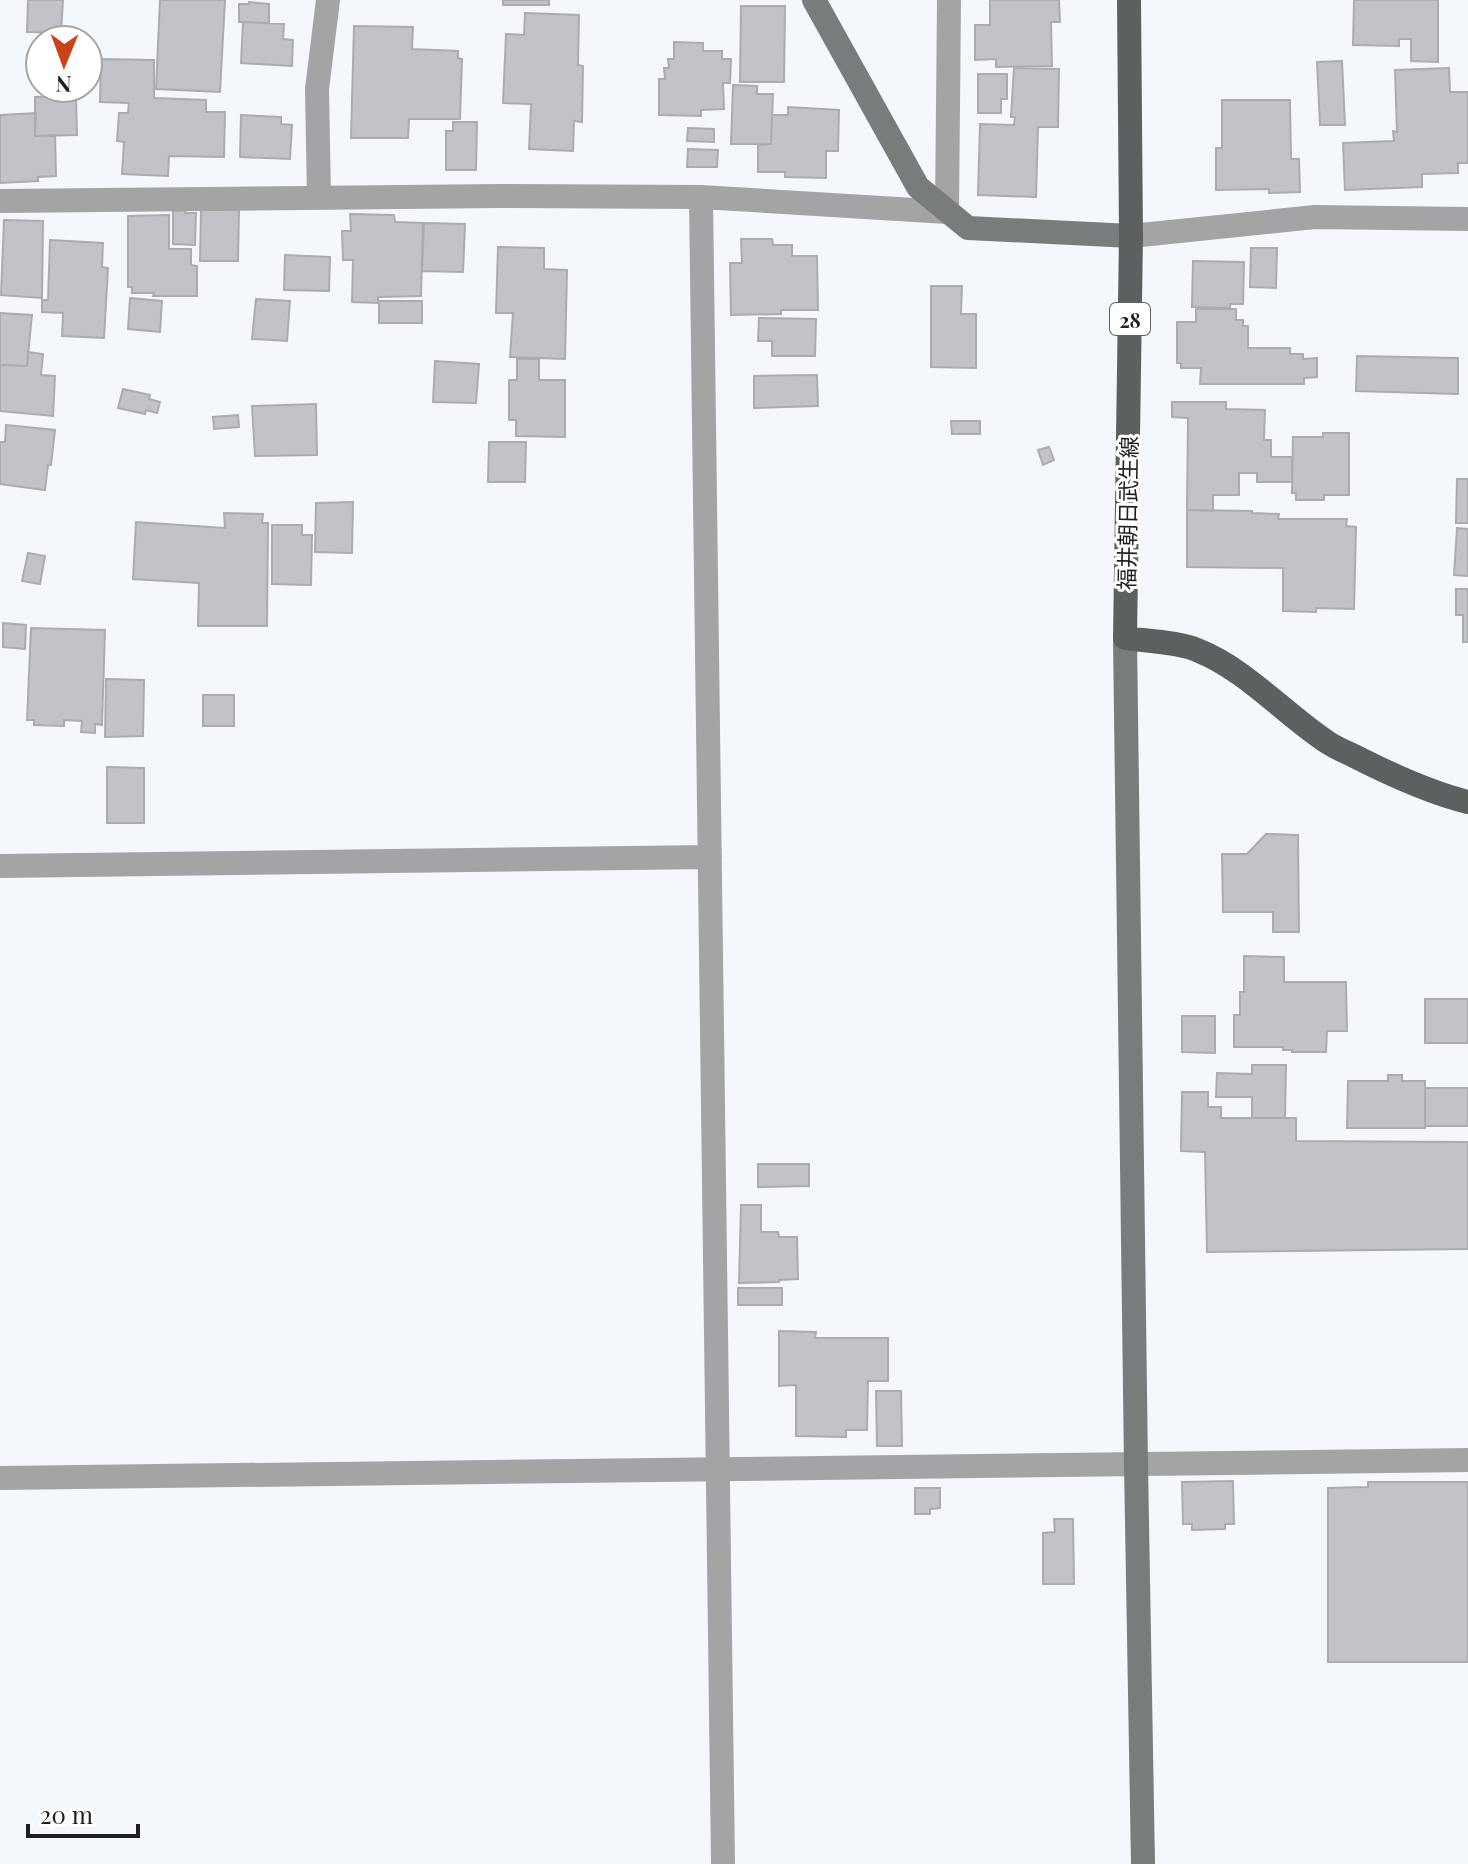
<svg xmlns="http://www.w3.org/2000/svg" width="1468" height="1864" font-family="'Playfair Display','Noto Sans JP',serif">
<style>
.building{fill:#c2c3c8;stroke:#ababb0;stroke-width:2}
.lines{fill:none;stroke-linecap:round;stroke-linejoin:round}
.street{stroke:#a2a4a5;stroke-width:24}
.secondary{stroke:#797c7d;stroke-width:24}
.primary{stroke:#5c6061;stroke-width:24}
.labels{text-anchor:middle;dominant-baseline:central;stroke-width:6;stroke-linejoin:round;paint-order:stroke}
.shield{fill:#fff;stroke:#626263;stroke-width:2}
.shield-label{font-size:20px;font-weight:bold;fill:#1e1f20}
.street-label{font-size:22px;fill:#1e1f20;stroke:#fff}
</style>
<rect width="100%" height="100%" fill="#f4f8fc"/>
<!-- building -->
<path class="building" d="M28 0H63L61 33 27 32Z
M160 0H225L220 92 156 89Z
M503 0H549V5H503Z
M990 0H1059L1060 22H1051L1052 66 996 67V59L975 60V25H990Z
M1354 0H1438V62L1411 61V39H1399V46L1353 45Z
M249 2 269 4V23L239 22V4H249Z
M741 6H785L784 82H740Z
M525 13 579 15 578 65 583 66 582 122 574 121 573 151 529 149 531 104 503 103 506 34 524 35Z
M243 22 284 24 283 39 293 40 292 66 241 63Z
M354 26 413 27 412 49 458 51V58L462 59 460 119H409L408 138H351Z
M674 42 703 43V51H722V59H731L730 83H723L724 109 701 110V116L659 115V79H665L664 68H669L668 59H674Z
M101 59 154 60V98L206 100V112H225L224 157 169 156 168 176 122 174 124 142 117 141 119 113H128L129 103 100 102Z
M1342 61 1345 125H1320L1317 62Z
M1014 68 1059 69 1058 127H1038L1036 197 978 195 980 124 1014 125 1015 117H1011Z
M1449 68 1450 92H1468V163H1458V173L1422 174V187L1345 190 1343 143 1394 141 1393 131 1397 132 1395 70Z
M978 74H1007V99H1001V113H978Z
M733 85 757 86V94H773L771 144H731Z
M76 96 77 135 35 136V97Z
M1222 100H1290L1291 159H1299L1300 192 1269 193V189L1216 190V148H1222Z
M788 107 839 110 838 151H826V178L785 177V172H758V145L771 144 772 115H788Z
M36 113 35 136 55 135 56 176 38 177V181L0 183V115Z
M241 115 281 117V124L292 125 290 159 240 157Z
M453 122H477L476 170H446V131H453Z
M688 128 714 129V142L687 141Z
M688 149 718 150 717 167H687Z
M186 210 185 213H196L195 245 173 244V211Z
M201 210H239L238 261H200Z
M350 214 394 215 395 222 423 223 421 296 378 297V303L352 302 353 260H343L342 231H351Z
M169 215V249H191V265L197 266V296H153L154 293H132V287H128V216Z
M4 220 43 221 42 298 1 295Z
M424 223 465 224 463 272 422 271Z
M741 239H772L773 245H792V256H817L818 310H781V314L731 315 730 263H742Z
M50 240 103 243 102 267 108 268 104 338 62 336 63 313 42 312V300H48Z
M498 247 544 248V269L567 270 565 359 510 357 513 313H496Z
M1251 248H1277L1276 288 1250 287Z
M285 255 330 257 329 291 284 290Z
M1193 261 1244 262 1243 304H1230V308L1192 307Z
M931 286H962L961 314H976V368L931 367Z
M130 298 162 301 160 332 128 329Z
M256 299 290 301 287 341 252 339Z
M379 301H422V323H379Z
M1196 309H1236V320H1243V326H1248V348H1290V354H1303V359L1317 358V377L1304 378V384H1200L1201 368H1181V363H1177V322H1196Z
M0 313 32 315 27 366 0 365Z
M759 318 816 319 815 356H772V341H758Z
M28 352 43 354 41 375 55 376 53 416 0 411V365L27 366Z
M1357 356 1458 358V394L1356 391Z
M517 359H539V380H565V437L516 436V420H509V380H517Z
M435 361 479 364 476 403 433 402Z
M817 375 818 406 754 408V376Z
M123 389 150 395 149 399 160 402 157 413 146 410 145 414 118 408Z
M1172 402H1226V409L1265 410 1264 440H1271V457H1292V482H1257V473H1239V495H1213V511L1187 510 1188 418 1172 417Z
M316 404 317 455 255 456 252 406Z
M238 415 239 427 214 429 213 417Z
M951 421H980V434H952Z
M6 425 55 430 51 465H48L45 490 0 484V442H5Z
M1323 433H1349V495H1324V500H1296V493H1292L1293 437H1323Z
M489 442H526L525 482H488Z
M1049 447 1054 460 1043 465 1038 450Z
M1457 479H1468V523H1456Z
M353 502 352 553 315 552 316 503Z
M1187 510 1252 511V513L1279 514 1278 519H1347L1346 526 1356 527 1354 609 1316 608V612L1283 611V568L1187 567Z
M224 513 263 514 262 523H268L267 626H198L199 583 133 579 136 522 225 528Z
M272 525H302V535H312L311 585 272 584Z
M1457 528 1468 529V576L1454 575Z
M28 553 45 556 40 584 22 581Z
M1456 589H1468V642H1463V615H1456Z
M3 623 26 625 25 649 3 647Z
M31 628 105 630 102 725 95 724V733L81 732 82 721 64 720V726L34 725V720H27Z
M106 679 144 680 143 736 105 737Z
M203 695H234V726H203Z
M107 767 144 768V823H107Z
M1266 834 1298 835 1299 932H1273V912H1223L1222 854H1247Z
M1244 956 1284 957V982H1346L1347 1031H1327L1326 1052H1292V1050H1283V1047H1234V1015H1240V992H1244Z
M1425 999H1468V1043H1425Z
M1182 1016H1215V1053L1182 1052Z
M1252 1065H1286L1285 1118H1252V1097H1216L1217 1073 1252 1074Z
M1388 1075H1402V1081H1425V1128H1347L1348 1081H1388Z
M1425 1088H1468V1126H1425Z
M1182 1092H1208V1107H1221V1118H1296V1141L1468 1142V1249L1207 1252 1205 1152 1181 1151Z
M758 1164H809V1186L758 1187Z
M741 1205H761V1232H778L779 1237H797L798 1279 779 1280V1282L739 1283Z
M738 1288H782V1305H738Z
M779 1331 816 1332 815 1338H888V1381H868L867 1430H846V1437L796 1436V1385L779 1386Z
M876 1391H901L902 1446H877Z
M1233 1481 1234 1524H1225V1529L1192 1530V1524H1183L1182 1482Z
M1368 1482H1468V1662H1328V1488L1368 1487Z
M915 1488H940V1508L930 1509V1514H915Z
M1054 1519H1073L1074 1584H1043V1533L1055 1532Z"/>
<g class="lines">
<!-- street -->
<path class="street" d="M701 197 723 1864
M319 198 317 89 328 0
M0 201 499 196 701 197 947 212 949 0
M1131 236 1315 217 1468 219
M0 866 710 857
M0 1478 1468 1460"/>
<!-- secondary -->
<path class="secondary" d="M814 0 918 187 968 228 1131 236
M1125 638 1136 1465 1143 1864"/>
<!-- primary -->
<path class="primary" d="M1129 0 1131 236 1125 638C1145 641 1179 642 1197 650 1247 670 1283 713 1327 742 1337 749 1349 753 1360 759 1394 776 1431 793 1468 802"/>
</g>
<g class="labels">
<!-- shield labels -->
<rect class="shield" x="1110" y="303" width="40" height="32" rx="6"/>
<g class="shield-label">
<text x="1130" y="319">28</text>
</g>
<!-- street labels -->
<g class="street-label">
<text transform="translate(1127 513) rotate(-89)">福井朝日武生線</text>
</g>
</g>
<!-- north arrow -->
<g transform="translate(64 64) rotate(181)"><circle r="38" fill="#ffffff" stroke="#a5a5a6" stroke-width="2"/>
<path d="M0-6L14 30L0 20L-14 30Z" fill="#cc431b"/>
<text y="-12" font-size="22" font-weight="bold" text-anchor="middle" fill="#1e1f20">N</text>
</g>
<!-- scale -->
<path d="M28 1824v12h110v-12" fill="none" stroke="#1e1f20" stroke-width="4"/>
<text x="40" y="1824" font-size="24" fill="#1e1f20" stroke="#ffffff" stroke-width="6" paint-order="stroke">20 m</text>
</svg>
